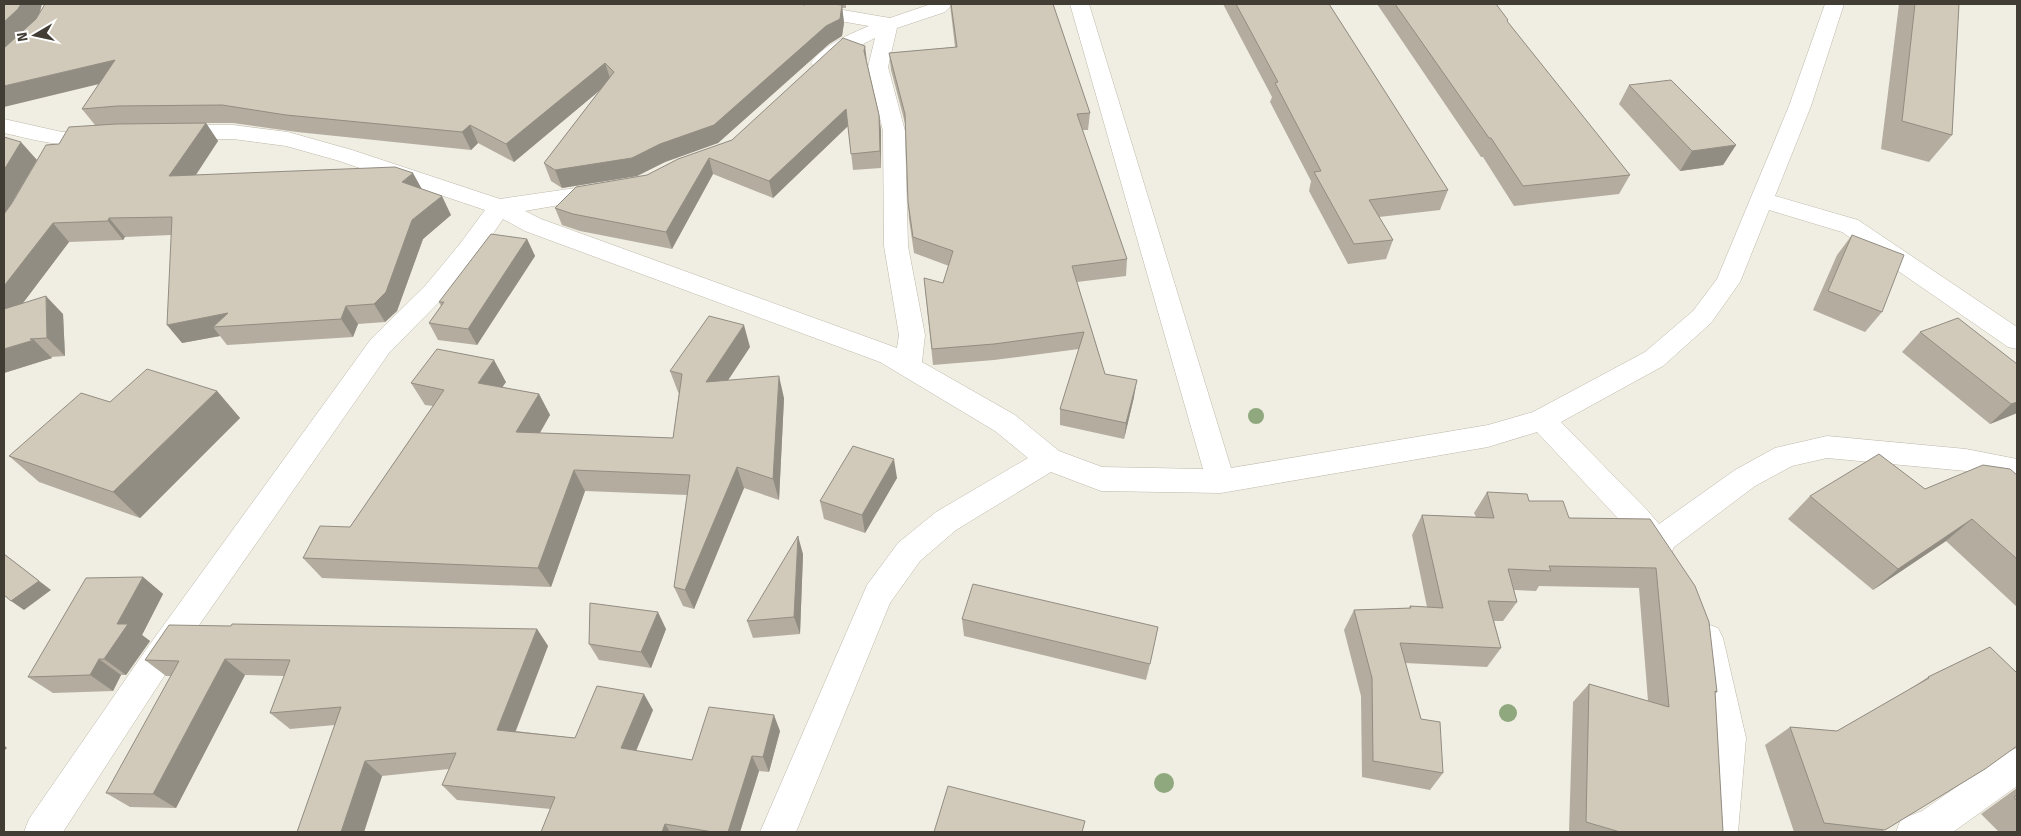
<svg xmlns="http://www.w3.org/2000/svg" width="2021" height="836" font-family="'Fira Sans',sans-serif">
<style>
.lines{fill:none;stroke-linecap:round;stroke-linejoin:round}
.street-casing{stroke:#beb8a9;stroke-width:1}
.street{fill:#fff;fill-rule:evenodd}
.tree{fill:#90a87e}
.wall{fill:#b4ad9f}
.shaded-wall{fill:#928d82}
.building{fill:#d1c9b9;stroke:#928d82}
</style>
<rect width="100%" height="100%" fill="#f0ede3"/>
<g class="lines">
<!-- street casing -->
<g class="street-casing">
<path id="street" d="M765 4H808L890 18 931 4H953L945 12 897 28 888 67 905 131 908 246 925 335 922 362 1015 415 1059 451 1102 467 1203 469 1070 4H1089L1231 468 1488 425 1533 412 1645 352 1693 311 1717 279 1789 106 1825 4H1844L1811 106 1775 196 1858 220 2017 327V349L2008 347 1842 232 1769 210 1740 282 1711 323 1663 366 1561 422 1647 510 1659 524 1735 470 1775 448 1827 436 1966 449 2017 459V482L1966 471 1827 458 1792 466 1755 486 1674 547 1670 556 1659 560 1648 556 1627 528 1537 432 1488 447 1221 493 1101 491 1051 472 956 530 920 561 890 603 796 832H760L867 585 898 543 936 512 1028 458 995 431 880 362 525 231 503 219 477 257 443 298 389 353 172 664 63 832H24L29 819 150 644 371 339 425 286 459 245 485 210 336 160 286 146 233 139H176L168 137 165 132 168 127 176 125H233L288 132 352 150 500 199 603 184 611 186 614 191 611 196 525 211 541 219 897 348 899 335 884 246 883 131 868 67 875 38 855 48 828 67 821 69 814 67 811 63C823 45 850 34 869 26L775 10 768 8Z
M4 119 62 132 98 129 106 131 109 136 106 141C68 150 40 141 4 133Z
M1707 624 1718 628 1723 638 1746 738 1738 832H1702L1712 738 1691 638 1696 628Z
M2017 748V786L1953 832H1896L1901 819 1922 811 2005 753Z"/>
</g>
<!-- street -->
<use href="#street" class="street"/>
</g>
<!-- trees -->
<g class="tree">
<circle cx="1256" cy="416" r="8"/>
<circle cx="1508" cy="713" r="9"/>
<circle cx="1164" cy="783" r="10"/>
</g>
<!-- wall -->
<path class="wall" d="M806 4H846V8H842L844 23 842 36 829 44 718 143 665 162 637 176 562 188 551 181 544 163 601 89 514 162 478 143 471 150 297 132 233 123H206L218 141 196 175 422 189 451 215 423 239 397 311 385 322 358 324 353 337 227 345 220 336 182 343 171 235 125 237 123 240 69 242 23 303 63 314 65 356 51 357 52 358 4 373V137L37 160 9 206 59 144 95 125 82 109 99 84 40 12 804 5Z
M950 4H1053L1090 113 1088 130H1082L1127 259 1126 276 1077 282 1105 374 1134 397 1124 439 1060 425V409L1079 349 994 360 933 365 924 278 943 283 949 266 914 253 909 219 908 202 906 127 891 70 889 53 955 47Z
M1223 4H1329L1448 190 1440 210 1379 217 1393 240 1386 259 1348 264 1309 191 1311 181 1270 102 1272 97Z
M1377 4H1496L1507 22 1630 175 1619 194 1514 206 1483 157H1481Z
M1899 4H1959L1952 135 1929 162 1881 149Z
M867 63 879 115 881 131V168L853 170 848 126 773 198 713 174 672 249 580 231 562 225 555 208 647 175 732 140Z
M1629 85 1736 145 1723 165 1680 171 1619 104Z
M1852 235 1882 312 1865 332 1813 310 1837 255Z
M527 239 535 256 477 345 438 340 429 323 441 306 439 302Z
M1920 332 2017 364V413L1990 424 1902 352Z
M750 347 728 380 784 398 779 500 744 488 694 609 683 606 674 587 687 495 585 491 551 587 322 578 303 558 350 527 433 406 425 405 411 383 506 382 502 387 539 394 550 415 540 433 673 438 679 393 678 392 670 371Z
M217 391 240 418 140 518 39 482 9 456 110 402Z
M2017 475V607L1946 541 1873 590 1788 519 1810 496 1925 489Z
M897 478 865 533 824 519 820 501Z
M1487 492 1529 501 1569 518 1650 519 1717 692 1715 694 1723 832H1569L1573 702 1589 684 1648 701 1639 588 1539 586 1536 591 1514 590 1517 602 1503 621H1494L1501 648 1487 667 1405 663 1421 719 1443 773 1430 790 1362 777 1361 696 1344 630 1354 610 1409 608 1410 606 1427 607 1412 535 1422 515 1476 517 1474 513Z
M803 554 800 634 753 638 747 621Z
M143 577 163 594 142 635 150 641 126 675H121L113 691 53 693 28 677Z
M962 619 1150 664 1146 680 964 636Z
M231 626 537 629 548 646 516 731 575 738 653 710 636 751 692 760 780 731 769 772 759 771 740 832H541L551 809 457 800 442 785 449 769 382 776 364 832H297L335 725 290 729 270 713 284 676 245 675 176 808 130 807 106 793 171 676H166L145 660Z
M666 629 651 668 599 660 589 644Z
M1990 647 1985 769 1881 832H1794L1765 745 1790 727 1837 731 1907 691 1928 677Z
M2017 788V832H1999L1981 814Z"/>
<!-- shaded-wall -->
<path class="shaded-wall" d="M21 4H42L40 12 32 27 4 53V22Z
M842 5 844 23 842 36 829 44 718 143 665 162 637 176 562 188 555 170Z
M865 46 867 62 864 51Z
M115 60 128 77 4 107V86Z
M605 63 611 81 514 162 506 144Z
M846 109 848 126 773 198 769 181Z
M879 115 881 131V168L880 151Z
M206 123 218 141 183 194 169 176Z
M470 125 478 143 471 150 462 132Z
M21 142 37 160 4 216V170Z
M1736 145 1723 165 1680 171 1692 151Z
M709 158 713 174 672 249 666 232Z
M413 173 423 191 402 182Z
M442 196 451 215 423 239 397 311 385 322 374 304 412 220Z
M109 218 125 237 123 240 108 221Z
M53 223 69 242 4 328V286Z
M527 239 535 256 477 345 468 329Z
M46 296 63 314 65 356 47 338Z
M346 306 358 324 353 337 341 319Z
M228 313 213 327 220 336 182 343 167 325Z
M744 325 750 347 713 403 706 382Z
M34 340 52 358 4 373V349Z
M494 360 506 382 490 405 478 383Z
M779 376 784 398 779 500 773 479Z
M1137 380 1134 397 1124 439 1126 423Z
M217 391 240 418 140 518 113 492Z
M539 394 550 415 528 453 516 432Z
M2017 402V413L1990 424 2011 404Z
M894 459 897 478 865 533 862 515Z
M737 467 744 488 694 609 685 590Z
M574 470 585 491 551 587 538 568Z
M1972 519 1946 541 1873 590 1898 569Z
M798 536 803 554 800 634 794 617Z
M4 554 51 590 24 610 11 601Z
M143 577 163 594 142 635 150 641 126 675 104 659 117 624Z
M658 612 666 629 651 668 641 652Z
M537 629 548 646 510 745 497 730Z
M99 659 121 675 113 691 90 675Z
M225 659 245 675 176 808 153 794Z
M644 694 653 710 631 763 621 748Z
M774 715 780 731 769 772 763 757Z
M4 745 7 748 4 751Z
M752 756 759 771 740 832H728Z
M365 761 382 776 364 832H341Z
M665 824 670 832H662Z"/>
<!-- building -->
<path class="building" d="M4 4H21L18 9 4 22Z
M45 4H801L804 5 806 4H831L842 5 840 19 826 26 714 125 660 144 632 158 555 170 544 163 614 72 605 63 506 144 470 125 462 132 286 115 222 105 117 106 82 109 115 60 4 86V48L36 19Z
M951 4H1053L1090 113 1077 114 1127 259 1072 266 1105 374 1137 380 1126 423 1060 409 1084 332 994 344 932 349 924 278 943 283 953 251 913 237 908 202 905 114 889 53 957 47Z
M1236 4H1329L1448 190 1369 200 1393 240 1354 244 1314 172 1321 171 1275 83 1278 82Z
M1395 4H1496L1508 20 1507 21 1630 175 1523 186 1491 138H1489Z
M1915 4H1959L1952 135 1902 121Z
M843 38 865 46 864 51 879 115 880 151 851 154 846 109 769 181 709 158 666 232 573 214 555 208 576 187 647 175 678 159 732 140Z
M1671 80 1736 145 1692 151 1629 85Z
M206 123 169 176 395 167 413 173 402 182 442 196 412 220 386 292 374 304 346 306 341 319 213 327 228 313 167 325 172 217 109 218 108 221 53 223 4 286V214L12 203 46 145 59 144 69 127 116 124Z
M4 137 21 142 4 170Z
M491 234 527 239 468 329 429 323 444 302H439Z
M1852 235 1904 255 1882 312 1828 291Z
M46 296 47 338 30 339 34 340 4 349V309Z
M709 316 744 325 706 382 779 376 773 479 737 467 685 590 674 587 690 475 574 470 538 568 303 558 320 526 350 527 444 390 411 383 437 349 494 360 478 383 539 394 516 432 673 438 682 374 670 371Z
M1958 318 2017 364V402L2011 404 1920 332Z
M147 369 217 391 113 492 9 456 81 393 110 402Z
M853 446 894 459 862 515 820 501Z
M1879 454 1925 489 1983 465 2010 469 2017 475V559L1972 519 1898 569 1810 496Z
M1487 492 1527 494 1529 501H1563L1569 518 1650 519 1695 586 1709 622 1717 692 1715 691 1723 832H1620L1586 822 1589 684 1669 707 1656 568 1549 566 1551 571 1508 569 1517 602 1488 601 1501 648 1400 643 1421 719 1440 722 1443 773 1373 761 1372 678 1354 610 1411 608 1410 606 1443 608 1422 515 1494 518Z
M798 536 794 617 747 621Z
M4 554 39 581 11 601 4 595Z
M143 577 117 624H128L104 659H99L90 675 28 677 86 578Z
M973 584 1158 627 1150 664 962 619Z
M590 603 658 612 641 652 589 644Z
M232 624 537 629 497 730 575 738 597 686 644 694 621 748 692 760 709 707 774 715 763 757 752 756 728 832H713L665 824 662 832H541L555 797 442 785 456 753 365 761 341 832H297L341 707 270 713 290 660 225 659 153 794 106 793 179 661 145 660 169 625 231 626Z
M1990 647 2017 673V746L1985 769 1885 830 1824 823 1790 727 1837 731 1929 678 1928 677Z
M948 786 1085 821 1082 832H934Z
M2017 795V801L2014 797Z"/>
<!-- border -->
<rect width="2021" height="836" fill="none" stroke="#423d34" stroke-width="10"/>
<!-- north arrow -->
<g transform="translate(35 35) rotate(261)" stroke="#ffffff" stroke-width="4" paint-order="stroke">
<path d="M0-4L9 19L0 12L-9 19Z" fill="#423d34"/>
<text y="-8" font-size="14" font-weight="bold" text-anchor="middle" fill="#423d34">N</text>
</g>
</svg>
